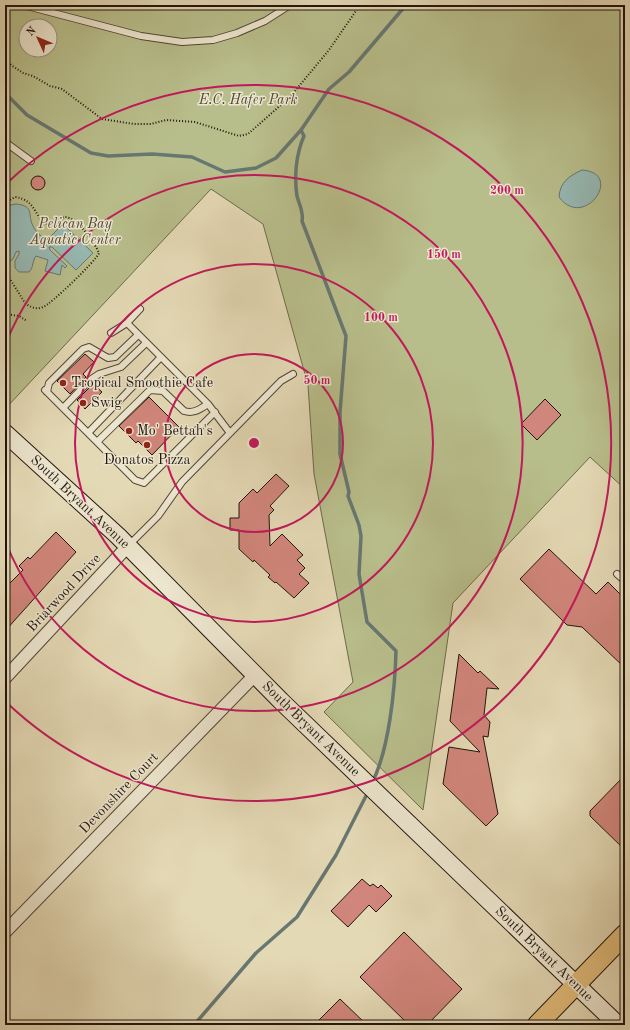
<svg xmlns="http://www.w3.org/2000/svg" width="630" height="1030" font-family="'Old Standard TT',serif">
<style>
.green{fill:#b8be8b;stroke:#6c6a4c;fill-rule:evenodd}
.water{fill:#97b9b4;stroke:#677772}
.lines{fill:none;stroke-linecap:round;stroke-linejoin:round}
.stream{stroke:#677772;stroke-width:3.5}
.building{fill:#d1867b;stroke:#20150e}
.service-casing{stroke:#514638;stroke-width:8}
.minor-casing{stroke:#514638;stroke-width:14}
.secondary-casing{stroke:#20150e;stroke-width:19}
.primary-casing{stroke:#20150e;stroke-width:21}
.path{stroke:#20150e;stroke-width:2;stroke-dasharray:1 2;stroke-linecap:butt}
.service{stroke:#ede6cf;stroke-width:6}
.minor{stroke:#ede6cf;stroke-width:12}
.secondary{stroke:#ede6cf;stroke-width:17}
.primary{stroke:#e2bc7a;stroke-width:19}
.ring{fill:none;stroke:#c2185b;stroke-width:2}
.poi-dot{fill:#8f2418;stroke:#ede6cf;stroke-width:1.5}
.labels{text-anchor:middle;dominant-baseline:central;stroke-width:3;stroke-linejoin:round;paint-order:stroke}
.park-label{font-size:14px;font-style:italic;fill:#4e4834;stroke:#ede6cf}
.poi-label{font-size:14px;fill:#20150e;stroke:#ede6cf;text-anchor:start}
.street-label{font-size:14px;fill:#20150e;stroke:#ede6cf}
.centre{fill:#c2185b;stroke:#ede6cf;stroke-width:2}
.ring-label{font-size:12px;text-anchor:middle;font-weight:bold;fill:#c2185b;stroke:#ede6cf;stroke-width:3;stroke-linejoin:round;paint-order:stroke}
</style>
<rect width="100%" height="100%" fill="#e4d9b5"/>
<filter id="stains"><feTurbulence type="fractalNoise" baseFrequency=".005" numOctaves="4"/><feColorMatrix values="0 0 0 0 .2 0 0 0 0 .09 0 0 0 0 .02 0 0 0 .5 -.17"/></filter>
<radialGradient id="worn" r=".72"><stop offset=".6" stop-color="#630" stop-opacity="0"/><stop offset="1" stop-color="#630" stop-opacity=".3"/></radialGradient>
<!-- green -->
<path class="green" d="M5 5H625V489L590 457 453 603 423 810 324 712 353 682 314 474 308 385 263 224 211 189 5 409ZM26 26H50V50H26Z"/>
<!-- water -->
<path class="water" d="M582 170C625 173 584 231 559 197 560 182 569 176 582 170Z
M16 204C35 206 27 214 33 226 35 231 42 237 46 241L63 224 93 253 76 270 52 247H49L50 250 67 266 65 268 62 265 60 275 45 271 48 260 36 256C32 261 34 267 29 272H19L15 268V261L19 254V251L16 252 13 259 10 261 5 259V252L8 248 5 246V211L10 205Z"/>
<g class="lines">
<!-- stream -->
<path class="stream" d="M5 93 27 115 91 153 108 156 152 154 192 157 225 172 256 168 276 158 301 130 329 89 349 72 406 5
M301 130 304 136C296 154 294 177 297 196 299 204 304 213 302 221L346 336 340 412V454L349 492 348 496 359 525 361 536 359 574 367 622 396 651C395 689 389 750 372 783
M194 1025 256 953 297 917 336 855 368 792"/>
</g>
<!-- building -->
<path class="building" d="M31 183a7 7 0 1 1 14 0a7 7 0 1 1-14 0Z
M85 354 94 362 83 374 86 377 70 394 57 381Z
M93 384 102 392 85 409 77 400Z
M149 397 179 427 152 455 138 441 136 443 119 426Z
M545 399 561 415 537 440 521 424Z
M276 474 289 486 270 506 274 510 269 515 270 546 282 534 303 555 297 560 305 568 299 574 309 583 294 598 276 582 275 583 268 577 270 575 254 560 253 562 239 549V530H230V518H239V503L253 489 257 493Z
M56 532 76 552 5 631V588L23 570 19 566 28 557 30 559Z
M549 549 596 594 608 582 625 599V668L582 627 567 625 520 579Z
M459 654 478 673 480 671 499 689 487 688 484 715 490 722 488 737 483 736 498 814 486 826 443 784 449 747 480 752 450 721Z
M625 775V850L590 816V811Z
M362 879 370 886 373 884 378 888 381 885 392 896 376 912 369 905 348 927 331 911Z
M404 932 462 989 427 1025H409L360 977Z
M340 999 367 1025H314Z"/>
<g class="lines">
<!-- service casing -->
<g class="service-casing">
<path id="service" d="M23 5 141 36 182 42 213 40 237 33 265 21 290 5
M5 142 31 161
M140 309 127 323 208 404 230 433
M111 333 127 323
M161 357 88 433 135 480 144 483 215 412
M45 390 88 433
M47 392 49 383 83 349 89 347 108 358 115 357 138 335
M63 408 90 380 99 374 121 367 146 343
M97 442 150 390 163 391 184 411C194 414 200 409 208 404
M129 545 158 516 182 482 281 381 293 374
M617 574 625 581"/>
</g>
<!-- minor casing -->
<g class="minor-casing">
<path id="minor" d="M5 678 128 546
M5 932 255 675"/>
</g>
<!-- secondary casing -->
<g class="secondary-casing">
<path id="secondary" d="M5 433 118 536 281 701 618 1025"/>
</g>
<!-- primary casing -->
<g class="primary-casing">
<path id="primary" d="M537 1025 625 934"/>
</g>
<!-- path -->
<path class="path" d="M5 57 11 65 23 73 33 76 50 86 62 89 102 119 134 124H151L166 120 195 122 239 136 248 134 290 97 329 50 360 5
M5 203 15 197C37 200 34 218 47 224 53 222 59 218 65 217 77 217 95 243 99 253 96 261 50 305 43 307 37 310 30 307 25 303L5 271
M5 314 19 316 27 321"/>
<!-- service -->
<use href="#service" class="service"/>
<!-- minor -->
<use href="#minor" class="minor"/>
<!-- secondary -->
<use href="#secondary" class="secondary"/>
<!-- primary -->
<use href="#primary" class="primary"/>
</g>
<!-- distance rings -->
<g class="ring">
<circle cx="254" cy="443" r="89"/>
<circle cx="254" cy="443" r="179"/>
<path d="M6 343A268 268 0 1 1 6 543"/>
<path d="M5 185A358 358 0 1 1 5 701"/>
</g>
<!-- markers -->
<g class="poi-dot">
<circle cx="63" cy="383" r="4"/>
<circle cx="83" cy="403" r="4"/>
<circle cx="129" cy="431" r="4"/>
<circle cx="147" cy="445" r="4"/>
</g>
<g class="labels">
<!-- park labels -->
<g class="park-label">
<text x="248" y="100">E.C. Hafer Park</text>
<text x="75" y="224">Pelican Bay<tspan x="75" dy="16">Aquatic Center</tspan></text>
</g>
<!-- poi labels -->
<g class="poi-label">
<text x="71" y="383">Tropical Smoothie Cafe</text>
<text x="91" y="403">Swig</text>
<text x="137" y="431">Mo' Bettah's</text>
<text x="147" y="460" text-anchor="middle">Donatos Pizza</text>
</g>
<!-- street labels -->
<g class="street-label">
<text transform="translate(80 502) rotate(43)">South Bryant Avenue</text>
<text transform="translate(64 593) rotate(-47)">Briarwood Drive</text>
<text transform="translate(311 729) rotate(44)">South Bryant Avenue</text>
<text transform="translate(119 793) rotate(-46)">Devonshire Court</text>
<text transform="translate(544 954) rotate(44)">South Bryant Avenue</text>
</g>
</g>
<circle cx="254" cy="443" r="6" class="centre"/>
<g class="ring-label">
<text x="507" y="194">200 m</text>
<text x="444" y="258">150 m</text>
<text x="381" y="321">100 m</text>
<text x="317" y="384">50 m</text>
</g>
<!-- margin -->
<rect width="630" height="1030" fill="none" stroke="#e4d9b5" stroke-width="20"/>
<rect x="6" y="6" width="618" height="1018" fill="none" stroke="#20150e" stroke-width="2"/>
<rect x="10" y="10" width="610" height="1010" fill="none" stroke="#20150e"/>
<!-- north arrow -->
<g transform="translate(38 38) rotate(314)"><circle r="19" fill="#ede6cf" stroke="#9b9282"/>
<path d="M0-3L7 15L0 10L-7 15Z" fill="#8f2418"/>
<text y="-6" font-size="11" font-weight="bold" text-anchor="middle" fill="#20150e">N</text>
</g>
<rect width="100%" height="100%" filter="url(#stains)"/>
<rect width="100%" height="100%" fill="url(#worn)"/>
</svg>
